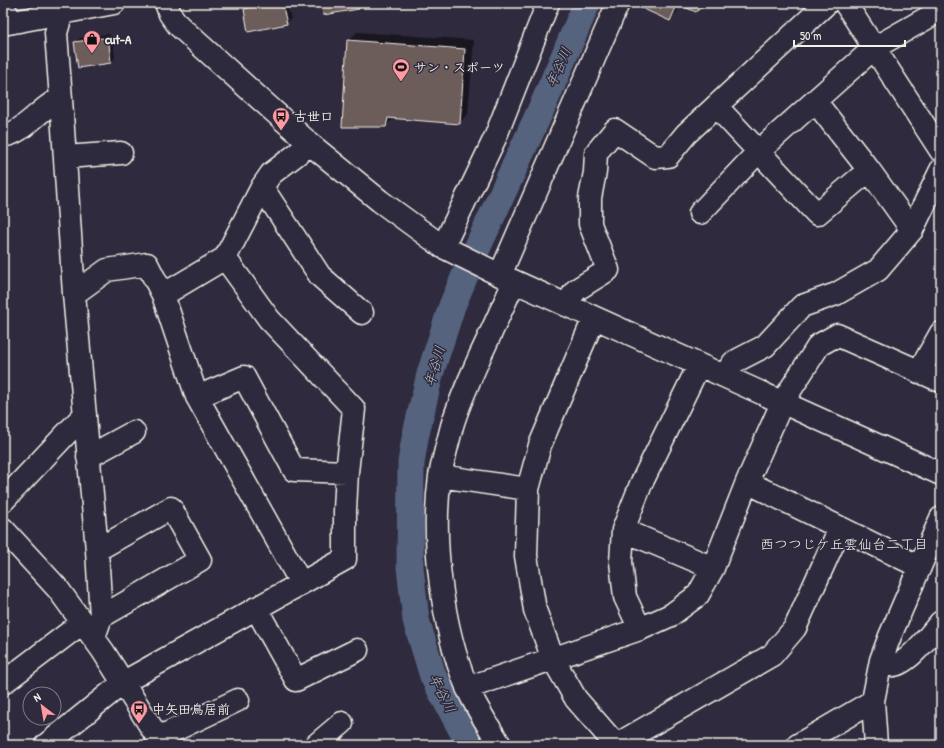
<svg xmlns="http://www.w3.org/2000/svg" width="944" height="748" font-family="'Patrick Hand','Klee One',sans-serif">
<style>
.shadow{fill:#0007}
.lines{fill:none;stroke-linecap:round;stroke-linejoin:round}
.river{stroke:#55637f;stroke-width:27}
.building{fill:#6c5d5a;stroke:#f4f1e8}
.minor-casing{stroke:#f4f1e8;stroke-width:25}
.highway-casing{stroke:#f4f1e8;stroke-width:25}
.minor{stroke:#2f2a3d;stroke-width:22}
.highway{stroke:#2f2a3d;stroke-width:22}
.labels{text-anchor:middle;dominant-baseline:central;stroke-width:3;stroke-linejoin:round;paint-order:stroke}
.poi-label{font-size:13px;font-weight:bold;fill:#f4f1e8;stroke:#2f2a3d;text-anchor:start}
.water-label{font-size:14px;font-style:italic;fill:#b4b8be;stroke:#2f2a3d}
.neighbourhood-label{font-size:14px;fill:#f4f1e8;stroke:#2f2a3d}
</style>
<rect width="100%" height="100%" fill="#2f2a3d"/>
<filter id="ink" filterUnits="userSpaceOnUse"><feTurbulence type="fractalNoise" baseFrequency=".025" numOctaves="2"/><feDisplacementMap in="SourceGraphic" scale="8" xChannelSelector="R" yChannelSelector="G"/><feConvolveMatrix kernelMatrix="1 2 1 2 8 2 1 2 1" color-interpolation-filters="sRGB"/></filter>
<g filter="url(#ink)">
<!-- shadow -->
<path class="shadow" d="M260 3H287L291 19 286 23 245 9 250 5Z
M322 3H363L359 8Z
M640 3H705L695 11 680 5 677 12 670 19Z
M357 32 474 40 468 114 459 123 394 118 386 126 348 41Z
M108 34 113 39 115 58 111 62 75 43 80 38Z"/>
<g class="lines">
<!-- river -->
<path class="river" d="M470 745 433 676 416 620 410 567 411 463 415 438 430 374 452 306 468 268 543 105 587 3"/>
</g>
<!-- building -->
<path class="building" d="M275 3H282L287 24 248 32 244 9Z
M321 3H358L359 9 323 15Z
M638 3H678L670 21 637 6Z
M681 3H706L696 12 680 5Z
M103 38 109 44 111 63 78 68 74 42Z
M347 40 465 49 460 124 388 118 386 127H342Z"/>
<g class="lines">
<!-- minor casing -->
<g class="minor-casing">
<path id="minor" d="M166 3 170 14 178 25 310 144 380 201 443 247 500 275 941 474
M845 3 941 151
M3 7 12 22
M62 12 56 33 61 99 74 294 97 550 101 617 94 637
M815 101 869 170
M716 106 817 214 869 170 912 230
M3 135C20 137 42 105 61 99
M65 157 121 153
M262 187 320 276 362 313
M700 213 758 152 874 48 941 10
M443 247 495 138 548 3
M500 275 618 3
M74 294 107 270 147 264 163 295 197 397 301 583
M163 295 225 258 262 187 271 174 310 144
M566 305 576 290 608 270 590 224V198L595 172 596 153 615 130 655 157 668 156 686 134 827 3
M594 318 540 445 528 489 526 556 535 610 553 659 576 699 616 745
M919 372 941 333
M724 376 734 362 765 346 802 306 836 294 878 270 912 230 941 170
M197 397 244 377 294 470 347 472
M88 457 134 432
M440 476 528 489
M747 482 920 567
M3 501 85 414
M3 529 58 589 103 651 158 738 161 745
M623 530 713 568
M97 550 171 508 200 560 101 617
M256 608 296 680 357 650
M640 629 625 597 621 562 623 530 641 484 699 365
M881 660C884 661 887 664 890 665 906 668 931 633 941 622
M3 683 82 623
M467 688 640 629 671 615 698 595 713 568 747 482 782 403 819 345 837 335 941 381
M158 738 238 700
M46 745 124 682 345 559V510L347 472 354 409 269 319 225 258
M316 745 342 723
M500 745C489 727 476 708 467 687 442 627 431 540 440 476 443 460 448 442 452 426 459 402 470 379 480 356 492 331 503 306 514 282
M616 745 772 655 795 628 840 528
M798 745 873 701
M876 745 873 701 881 660 890 636 941 518"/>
</g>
<!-- highway casing -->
<g class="highway-casing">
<path id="highway" d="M3 24 114 3"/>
</g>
<!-- minor -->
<use href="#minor" class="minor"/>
<!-- highway -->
<use href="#highway" class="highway"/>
</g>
</g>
<!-- icons -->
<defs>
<g id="shop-pin" transform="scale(0.9)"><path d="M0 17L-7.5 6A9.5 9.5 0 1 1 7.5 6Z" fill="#ff9aa2" stroke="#2f2a3d"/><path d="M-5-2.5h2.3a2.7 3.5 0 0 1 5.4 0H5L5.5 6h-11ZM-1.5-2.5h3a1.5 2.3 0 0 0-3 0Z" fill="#111"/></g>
<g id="stadium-pin" transform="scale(0.9)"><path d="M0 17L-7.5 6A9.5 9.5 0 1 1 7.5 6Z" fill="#ff9aa2" stroke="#2f2a3d"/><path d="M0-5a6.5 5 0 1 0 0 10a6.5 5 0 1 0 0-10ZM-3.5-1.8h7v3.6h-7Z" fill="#111"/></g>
<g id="bus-pin" transform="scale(0.9)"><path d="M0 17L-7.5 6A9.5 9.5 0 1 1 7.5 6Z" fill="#ff9aa2" stroke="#2f2a3d"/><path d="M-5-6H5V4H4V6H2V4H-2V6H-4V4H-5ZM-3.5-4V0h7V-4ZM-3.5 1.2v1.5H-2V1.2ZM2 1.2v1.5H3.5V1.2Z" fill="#111"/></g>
</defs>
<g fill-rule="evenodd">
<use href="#shop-pin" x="92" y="39"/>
<use href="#stadium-pin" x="401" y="67"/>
<use href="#bus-pin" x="281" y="116"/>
<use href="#bus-pin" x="139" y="709"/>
</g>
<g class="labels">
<!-- poi labels -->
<g class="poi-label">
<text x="105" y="39">cut-A</text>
<text x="414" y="67">サン・スポーツ</text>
<text x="294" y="116">古世口</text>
<text x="152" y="709">中矢田鳥居前</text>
</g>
<!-- water labels -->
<g class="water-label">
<text transform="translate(558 67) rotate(-66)">年谷川</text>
<text transform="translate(434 366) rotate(-74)">年谷川</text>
<text transform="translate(443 693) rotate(63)">年谷川</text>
</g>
<!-- neighbourhood labels -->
<g class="neighbourhood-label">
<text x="844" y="543">西つつじケ丘雲仙台二丁目</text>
</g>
</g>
<!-- margin -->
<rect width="944" height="748" fill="none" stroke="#2f2a3d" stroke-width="16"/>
<rect x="8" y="8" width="928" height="732" fill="none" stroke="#f4f1e8" stroke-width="1.5" filter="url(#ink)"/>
<!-- north arrow -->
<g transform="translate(42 706) rotate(329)"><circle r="19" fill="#2f2a3d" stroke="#7e7a81"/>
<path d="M0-3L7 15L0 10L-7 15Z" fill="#ff9aa2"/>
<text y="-6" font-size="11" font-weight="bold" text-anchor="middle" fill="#f4f1e8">N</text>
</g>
<!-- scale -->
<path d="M794 40v6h111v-6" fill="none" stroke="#f4f1e8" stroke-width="2"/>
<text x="800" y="40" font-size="12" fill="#f4f1e8" stroke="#2f2a3d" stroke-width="3" paint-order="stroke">50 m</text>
</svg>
